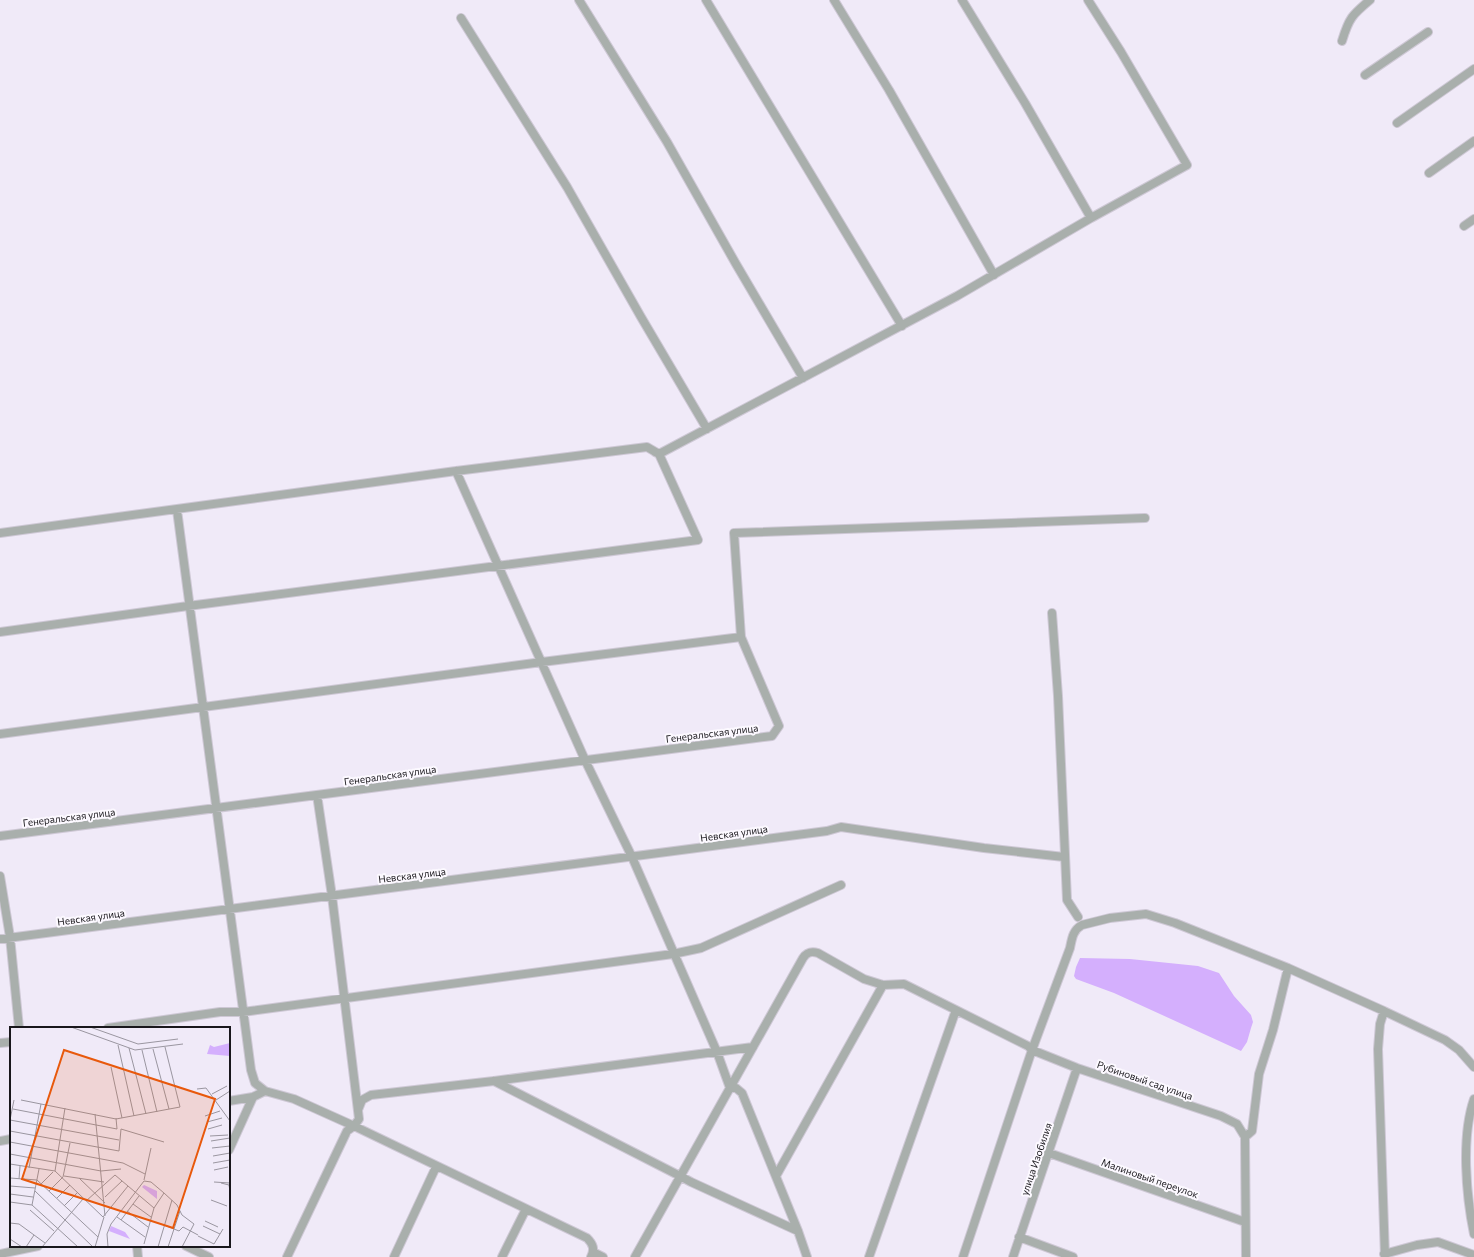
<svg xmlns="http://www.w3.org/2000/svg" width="1474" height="1257" font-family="Commissioner,sans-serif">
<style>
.green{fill:#d4affd}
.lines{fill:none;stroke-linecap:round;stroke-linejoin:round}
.minor-casing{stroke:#cec8d5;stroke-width:10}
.minor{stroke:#a9afac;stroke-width:8}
.labels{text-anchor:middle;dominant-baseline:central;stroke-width:4;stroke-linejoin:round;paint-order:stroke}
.street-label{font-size:10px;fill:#19171c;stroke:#fcf9ff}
.inset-road{fill:none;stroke:#9a96a0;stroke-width:1}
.view{fill:#e8590c;fill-opacity:0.15;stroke:#e8590c;stroke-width:2}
.inset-edge{fill:none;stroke:#19171c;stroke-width:2}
</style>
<rect width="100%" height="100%" fill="#f0eaf8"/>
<!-- green -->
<path class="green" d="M1080 958 1130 959 1198 966 1219 973 1234 996 1251 1015 1253 1022 1251 1028 1247 1042 1241 1051 1114 993 1076 979 1074 976 1076 967Z"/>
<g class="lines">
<!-- minor casing -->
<g class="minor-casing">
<path id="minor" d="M579 0 667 142 736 264 803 378
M706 0 902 326
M834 0 889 90 994 275
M962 0 1025 103 1091 218
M461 18 567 187 641 317 707 429
M1342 41C1349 18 1352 15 1370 0
M1365 75 1428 32
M1397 123 1474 69
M1429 173 1474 141
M1464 226 1474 219
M456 471 585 760 632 857 717 1052 730 1088
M177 510 251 1070 255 1083 265 1091
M0 533 456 471 647 447 659 454 957 296 1091 218 1187 165 1121 52 1088 0
M1052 613 1058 696 1067 900 1078 917
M0 632 188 606 698 540 659 454 655 452
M0 734 542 662 741 637
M0 836 772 736 779 726 741 637 734 533 1145 518
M0 876 10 937 19 1028
M0 939 827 831 841 827 984 848 1064 857
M1384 1011 1380 1024 1378 1049 1385 1257
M108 1028 220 1012H243L673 954 701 948 841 885
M0 1043 11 1042
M494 1081 680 1176 691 1182 798 1231
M730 1088H736L742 1093 798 1231 807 1257
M1474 1099C1461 1137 1466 1195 1474 1234
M229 1101 253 1097 265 1091 294 1099 354 1126 587 1238C593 1244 595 1249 591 1257
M358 1110 362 1100 371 1095 494 1081 753 1047
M1245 1137 1252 1131 1259 1074 1273 1030 1288 968
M0 1141 11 1139
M229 1150 253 1097
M1049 1153 1245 1222
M776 1176 883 985
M1019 1237 1073 1257
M137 1246 138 1257
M186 1246 209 1257
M593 1252 603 1257
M0 1254 38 1246
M1384 1254 1417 1245 1438 1242 1474 1255
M287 1257 347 1131 354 1126 359 1119 332 896 317 795
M394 1257 436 1167
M502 1257 526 1209
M635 1257 803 958C807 952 811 951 818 953L864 979 883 985 904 984 1028 1046 1032 1050 1077 1068 1221 1116 1237 1124 1245 1137 1246 1257
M869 1257 956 1010
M963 1257 1032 1050 1070 948C1072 938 1073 930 1082 925L1110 918 1146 914 1175 923 1288 968 1384 1011 1445 1040 1459 1050 1474 1067
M1013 1257 1077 1068"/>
</g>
<!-- minor -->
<use href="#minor" class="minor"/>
</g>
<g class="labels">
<!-- street labels -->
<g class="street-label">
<text transform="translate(712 733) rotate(-7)">Генеральская улица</text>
<text transform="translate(390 775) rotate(-8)">Генеральская улица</text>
<text transform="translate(69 817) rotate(-7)">Генеральская улица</text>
<text transform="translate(734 833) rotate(-8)">Невская улица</text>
<text transform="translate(412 875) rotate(-7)">Невская улица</text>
<text transform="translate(91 917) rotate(-8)">Невская улица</text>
<text transform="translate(1145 1080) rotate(19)">Рубиновый сад улица</text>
<text transform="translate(1036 1159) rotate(-71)">улица Изобилия</text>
<text transform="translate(1150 1178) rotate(19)">Малиновый переулок</text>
</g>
</g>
<!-- overview -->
<g transform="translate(10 1027)">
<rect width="220" height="220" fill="#f0eaf8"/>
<path d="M220 16V29L197 27 200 18 204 20ZM134 158 147 164V172L132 160ZM101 199 115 205 120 212 99 204Z" fill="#d4affd"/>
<path class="inset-road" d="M61 0 125 23 173 17M80 0 128 17 168 12M108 18 124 89M119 21 136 87M143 22 159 82M132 23 147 85M101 40 112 91M187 62 196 61 220 94M202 67 217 59M11 73 106 92 170 80 155 20M206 73 220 64M3 82 107 102 106 91M85 87 95 189M195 89 210 84M0 93 109 113M0 93 4 73M197 95 212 91M198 102 212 98M0 104 109 124 111 102 154 115M200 109 218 108M201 114 220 111M0 115 113 136 135 147M202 121 220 119M0 127 91 144 111 142M203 129 220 126M203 136 220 133M0 137 45 144 93 190 118 159M19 141 31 77M29 142 22 178 68 220M204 143 218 140M45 144 55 81M54 149 94 155M0 151 27 153 88 210M69 151 95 176M9 152 10 139M134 153 141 121M204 155 220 156M211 156 219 158 220 164M31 157 43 145M0 159 25 161M25 164 83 220M39 164 53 150 60 116M0 167 23 170M95 170 112 154M47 171 60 158M201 173 217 179M76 174 105 148 144 181M0 175 22 178M123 177 141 190M54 179 68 165M20 183 44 204M117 184 138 200M107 190 135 210M111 193 129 169M195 194 208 200M0 196 9 197 35 216M154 198 169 204 173 200 188 208M193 199 210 207M188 209 204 217 213 202M0 212 12 220M134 217 144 181 154 166M16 220 24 208M32 220 73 172M85 220 94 190M98 220 97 207 101 197 134 154 141 155 154 166 167 178 172 188 184 197 172 220M148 220 162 173M158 220 170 184"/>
<path class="view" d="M54 23 205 72 163 201 12 152Z"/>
<rect width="220" height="220" class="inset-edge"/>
</g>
</svg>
